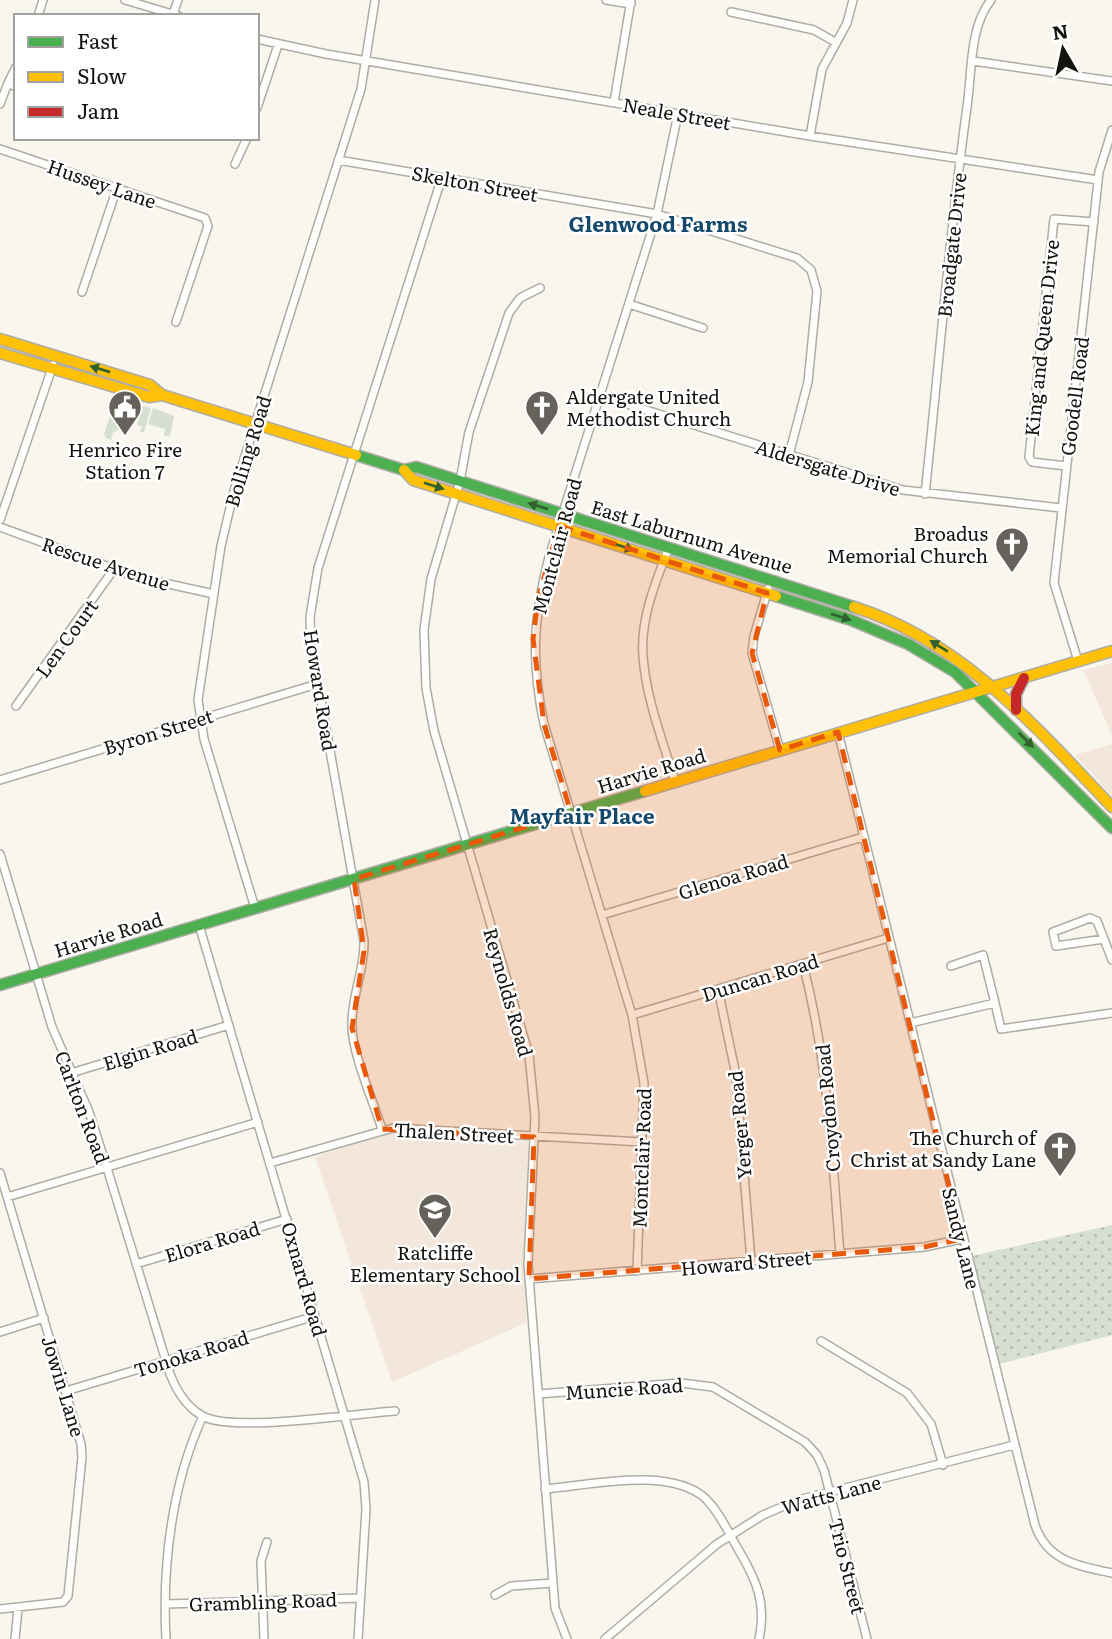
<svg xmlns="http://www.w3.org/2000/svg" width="1112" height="1639" font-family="Literata,serif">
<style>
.education{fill:#f2e7da}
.grass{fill:#d6dfd0}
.park{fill:url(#park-dots)}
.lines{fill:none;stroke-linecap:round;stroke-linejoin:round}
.street-casing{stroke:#afaca6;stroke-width:10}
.fast-casing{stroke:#afaca6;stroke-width:13}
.slow-casing{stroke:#afaca6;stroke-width:13}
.jam-casing{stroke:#afaca6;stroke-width:13}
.street{stroke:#fefefc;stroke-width:7}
.fast{stroke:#4caf50;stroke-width:10}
.slow{stroke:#ffc107;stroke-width:10}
.jam{stroke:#c62828;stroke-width:10}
.oneway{fill:#30612f}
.marked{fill:#e8590c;fill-opacity:0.2;stroke:#e8590c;stroke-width:5;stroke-dasharray:14 9;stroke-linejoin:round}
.labels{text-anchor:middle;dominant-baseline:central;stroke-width:5;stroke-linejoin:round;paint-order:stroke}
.street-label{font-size:19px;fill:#15130e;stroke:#fff}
.poi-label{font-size:19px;fill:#15130e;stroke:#fff}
.neighbourhood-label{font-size:21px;font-weight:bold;fill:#15496c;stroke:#fff}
</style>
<defs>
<pattern id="park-dots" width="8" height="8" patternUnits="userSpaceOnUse" patternTransform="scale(1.75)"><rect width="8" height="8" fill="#d6dfd0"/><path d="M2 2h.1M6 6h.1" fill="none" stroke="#b7beb1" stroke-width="1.8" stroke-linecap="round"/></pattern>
</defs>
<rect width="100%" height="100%" fill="#f9f6ee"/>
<!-- education -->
<path class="education" d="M1112 663V735L1083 670Z
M1112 744V796L1075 755Z
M386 1133 528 1142 526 1323 392 1382 315 1157Z"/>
<!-- grass -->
<path class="grass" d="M116 399 151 408 144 432H140L142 426 137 425 139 416 123 411 118 430 113 432 111 440 106 438 104 434Z
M153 408 174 416 170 436H164L165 429 148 424Z"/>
<!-- park -->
<path class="park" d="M1112 1225V1335L999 1364 972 1256Z"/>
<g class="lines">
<!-- street casing -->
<g class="street-casing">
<path id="street" d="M125 0 179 16
M606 0 631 4
M731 12 814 30 835 42
M173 14 178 0
M38 16 43 0
M257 39 326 54 810 136 1098 180
M973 61 1112 81
M16 67 8 83 16 87
M614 102 631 0
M0 104 8 83
M257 108 278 45
M810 136 822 69 847 23 853 0
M0 149 205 218 208 226 176 322
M338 160 657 214 797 258 811 270 817 291 808 382 789 455
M235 164 247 138
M540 288 520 298 509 313 469 432 460 481 431 579 424 630 426 688 434 731 529 1055 535 1117 528 1264 555 1608 567 1639
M82 292 117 188
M629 304 703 328
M601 396 903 490 1061 508
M1066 466 1032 462 1029 457 1054 219 1094 222
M925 494C939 365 949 236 967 107 972 74 969 27 991 0
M0 520 53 365
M0 527 137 577 214 594
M669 547C656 581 640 619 643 656 646 699 663 741 675 782
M768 589 754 636 752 653 780 750
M1078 661 1054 583 1099 172 1112 130
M16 706 114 569
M838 732 1035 1525C1047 1561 1078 1566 1112 1573
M0 780 317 684
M0 854 52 1027 89 1112 107 1168 170 1374C177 1392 188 1410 207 1418 241 1431 353 1414 395 1411
M255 908 204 739 198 700 221 546 234 491 361 89 375 0
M602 915 863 837
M1090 918 1097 921 1104 939 1056 946 1053 932Z
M199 925 364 1482 366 1509 358 1639
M1104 939 1112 960
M803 964C828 1061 832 1154 840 1254
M951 966 983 955 995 1003
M718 989 736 1075 751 1261
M632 1015 888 938
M910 1023 995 1003 1001 1029 1112 1013
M71 1073 229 1025
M382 1129C373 1101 352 1053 352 1026 351 996 365 970 364 941L311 644 310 617 318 568 442 177
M270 1163 393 1128 642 1142
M0 1173 81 1444 82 1457 68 1596 63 1602 0 1609
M7 1197 258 1122
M136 1264 287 1219
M637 1271 644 1083 632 1015 544 724C531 662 533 619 549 557L657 214 678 114
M529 1279 924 1247 962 1239
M0 1332 44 1318
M821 1341 907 1393 931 1424 943 1465
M66 1391 315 1316
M538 1394 681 1383 713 1387 805 1442 817 1455 824 1470 867 1639
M545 1489C590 1485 671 1466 706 1499 720 1513 728 1532 738 1549 756 1579 767 1603 759 1639
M495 1595 511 1586 553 1583
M166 1604 360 1598
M15 1639 18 1608
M166 1639C162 1565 172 1483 203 1416
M264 1639 261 1561 267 1542
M605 1639 717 1544 763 1515 798 1500 1014 1445"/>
</g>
<!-- fast casing -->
<g class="fast-casing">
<path id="fast" d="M356 455 404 470 416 467 854 607
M776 596 851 620 908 644 955 672 1112 828
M0 985 645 791"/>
</g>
<!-- slow casing -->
<g class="slow-casing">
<path id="slow" d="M0 339 150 385 162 395 356 455
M0 353 149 397 162 395
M404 470 413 480 776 596
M854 607C962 641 1037 728 1112 807
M645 791 1112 651"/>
</g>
<!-- jam casing -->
<g class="jam-casing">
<path id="jam" d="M1016 710V694L1024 678"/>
</g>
<!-- street -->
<use href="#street" class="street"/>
<!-- fast -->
<use href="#fast" class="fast"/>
<!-- slow -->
<use href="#slow" class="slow"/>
<!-- jam -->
<use href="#jam" class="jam"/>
</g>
<!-- one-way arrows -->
<defs><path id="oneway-solid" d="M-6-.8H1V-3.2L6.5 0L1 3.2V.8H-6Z" transform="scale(1.75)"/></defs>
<g class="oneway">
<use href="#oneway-solid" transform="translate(100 369) rotate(-163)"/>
<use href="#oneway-solid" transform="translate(434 486) rotate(18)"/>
<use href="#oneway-solid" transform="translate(538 506) rotate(-163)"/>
<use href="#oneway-solid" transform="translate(624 547) rotate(18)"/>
<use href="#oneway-solid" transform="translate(841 617) rotate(18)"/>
<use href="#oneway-solid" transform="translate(939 646) rotate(-148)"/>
<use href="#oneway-solid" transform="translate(1026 740) rotate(45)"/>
</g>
<!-- marked area -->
<path class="marked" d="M559 526 767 593 752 653 780 750 838 732 962 1239 924 1247 529 1279 534 1137 382 1129 352 1028 364 951 354 879 571 813 544 724 533 639 538 598Z"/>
<!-- icons -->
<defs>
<g id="civic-pin" transform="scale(1.75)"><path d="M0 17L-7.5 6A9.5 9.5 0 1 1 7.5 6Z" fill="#65625c" stroke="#fff"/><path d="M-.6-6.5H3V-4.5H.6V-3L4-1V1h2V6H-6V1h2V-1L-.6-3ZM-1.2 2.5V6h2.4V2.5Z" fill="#fff"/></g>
<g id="church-pin" transform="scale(1.75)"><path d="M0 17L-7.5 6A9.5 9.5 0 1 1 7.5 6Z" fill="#65625c" stroke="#fff"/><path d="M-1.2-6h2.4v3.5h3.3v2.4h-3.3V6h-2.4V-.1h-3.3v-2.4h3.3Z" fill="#fff"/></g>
<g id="school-pin" transform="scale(1.75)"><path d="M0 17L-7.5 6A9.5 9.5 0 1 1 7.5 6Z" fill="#65625c" stroke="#fff"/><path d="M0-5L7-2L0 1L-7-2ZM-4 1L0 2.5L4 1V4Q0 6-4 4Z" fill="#fff"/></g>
</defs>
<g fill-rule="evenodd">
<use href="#civic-pin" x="125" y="407"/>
<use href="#church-pin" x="542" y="407"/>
<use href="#church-pin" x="1012" y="544"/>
<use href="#church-pin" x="1060" y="1148"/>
<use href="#school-pin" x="435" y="1210"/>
</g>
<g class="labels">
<!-- street labels -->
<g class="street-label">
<text transform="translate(677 113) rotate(10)">Neale Street</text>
<text transform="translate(102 183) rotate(19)">Hussey Lane</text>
<text transform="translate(475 183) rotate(10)">Skelton Street</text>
<text transform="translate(951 245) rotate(-84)">Broadgate Drive</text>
<text transform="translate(1041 338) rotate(-84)">King and Queen Drive</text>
<text transform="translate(1074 396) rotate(-83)">Goodell Road</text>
<text transform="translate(247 451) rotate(-73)">Bolling Road</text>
<text transform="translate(828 467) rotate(17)">Aldersgate Drive</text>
<text transform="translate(692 536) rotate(17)">East Laburnum Avenue</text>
<text transform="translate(556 546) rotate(-75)">Montclair Road</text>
<text transform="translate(106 563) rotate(18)">Rescue Avenue</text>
<text transform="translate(66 638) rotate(-54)">Len Court</text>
<text transform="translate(321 690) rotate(81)">Howard Road</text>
<text transform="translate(158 731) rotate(-17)">Byron Street</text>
<text transform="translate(651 770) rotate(-17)">Harvie Road</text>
<text transform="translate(733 876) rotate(-17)">Glenoa Road</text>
<text transform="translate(108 934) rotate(-17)">Harvie Road</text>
<text transform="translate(760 977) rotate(-17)">Duncan Road</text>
<text transform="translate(509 992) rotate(74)">Reynolds Road</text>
<text transform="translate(150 1049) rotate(-17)">Elgin Road</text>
<text transform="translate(83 1107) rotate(69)">Carlton Road</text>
<text transform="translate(827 1108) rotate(-95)">Croydon Road</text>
<text transform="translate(739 1125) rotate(-95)">Yerger Road</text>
<text transform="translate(454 1132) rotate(3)">Thalen Street</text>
<text transform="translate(641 1158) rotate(-88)">Montclair Road</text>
<text transform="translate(962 1238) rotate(76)">Sandy Lane</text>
<text transform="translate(212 1241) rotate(-17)">Elora Road</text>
<text transform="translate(746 1262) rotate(-5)">Howard Street</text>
<text transform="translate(305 1279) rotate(74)">Oxnard Road</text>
<text transform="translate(191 1353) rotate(-17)">Tonoka Road</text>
<text transform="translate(64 1386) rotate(73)">Jowin Lane</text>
<text transform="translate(624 1388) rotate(-4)">Muncie Road</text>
<text transform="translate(831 1494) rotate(-15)">Watts Lane</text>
<text transform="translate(848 1566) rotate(76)">Trio Street</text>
<text transform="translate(263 1601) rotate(-2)">Grambling Road</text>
</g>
<!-- poi labels -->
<g class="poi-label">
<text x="566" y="396" text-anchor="start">Aldergate United<tspan x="566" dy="22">Methodist Church</tspan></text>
<text x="125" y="449">Henrico Fire<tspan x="125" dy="22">Station 7</tspan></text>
<text x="988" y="533" text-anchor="end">Broadus<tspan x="988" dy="22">Memorial Church</tspan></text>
<text x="1036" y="1137" text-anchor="end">The Church of<tspan x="1036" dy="22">Christ at Sandy Lane</tspan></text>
<text x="435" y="1252">Ratcliffe<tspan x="435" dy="22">Elementary School</tspan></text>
</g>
<!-- neighbourhood labels -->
<g class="neighbourhood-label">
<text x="658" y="222">Glenwood Farms</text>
<text x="582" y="814">Mayfair Place</text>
</g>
</g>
<!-- legend -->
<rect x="14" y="14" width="245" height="126" fill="#ffffff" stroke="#a1a19f" stroke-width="2"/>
<rect x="28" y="37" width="35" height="10" fill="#4caf50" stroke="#a1a19f" stroke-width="2"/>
<text x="77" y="49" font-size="21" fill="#15130e">Fast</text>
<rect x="28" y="72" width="35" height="10" fill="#ffc107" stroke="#a1a19f" stroke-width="2"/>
<text x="77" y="84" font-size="21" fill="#15130e">Slow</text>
<rect x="28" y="107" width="35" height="10" fill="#c62828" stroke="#a1a19f" stroke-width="2"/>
<text x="77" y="119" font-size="21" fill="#15130e">Jam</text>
<!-- north arrow -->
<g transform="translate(1063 49) rotate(351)" stroke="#ffffff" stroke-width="5" paint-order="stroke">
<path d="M0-5L12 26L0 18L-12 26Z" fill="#15130e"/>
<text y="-10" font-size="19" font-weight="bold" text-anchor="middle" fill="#15130e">N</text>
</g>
</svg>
